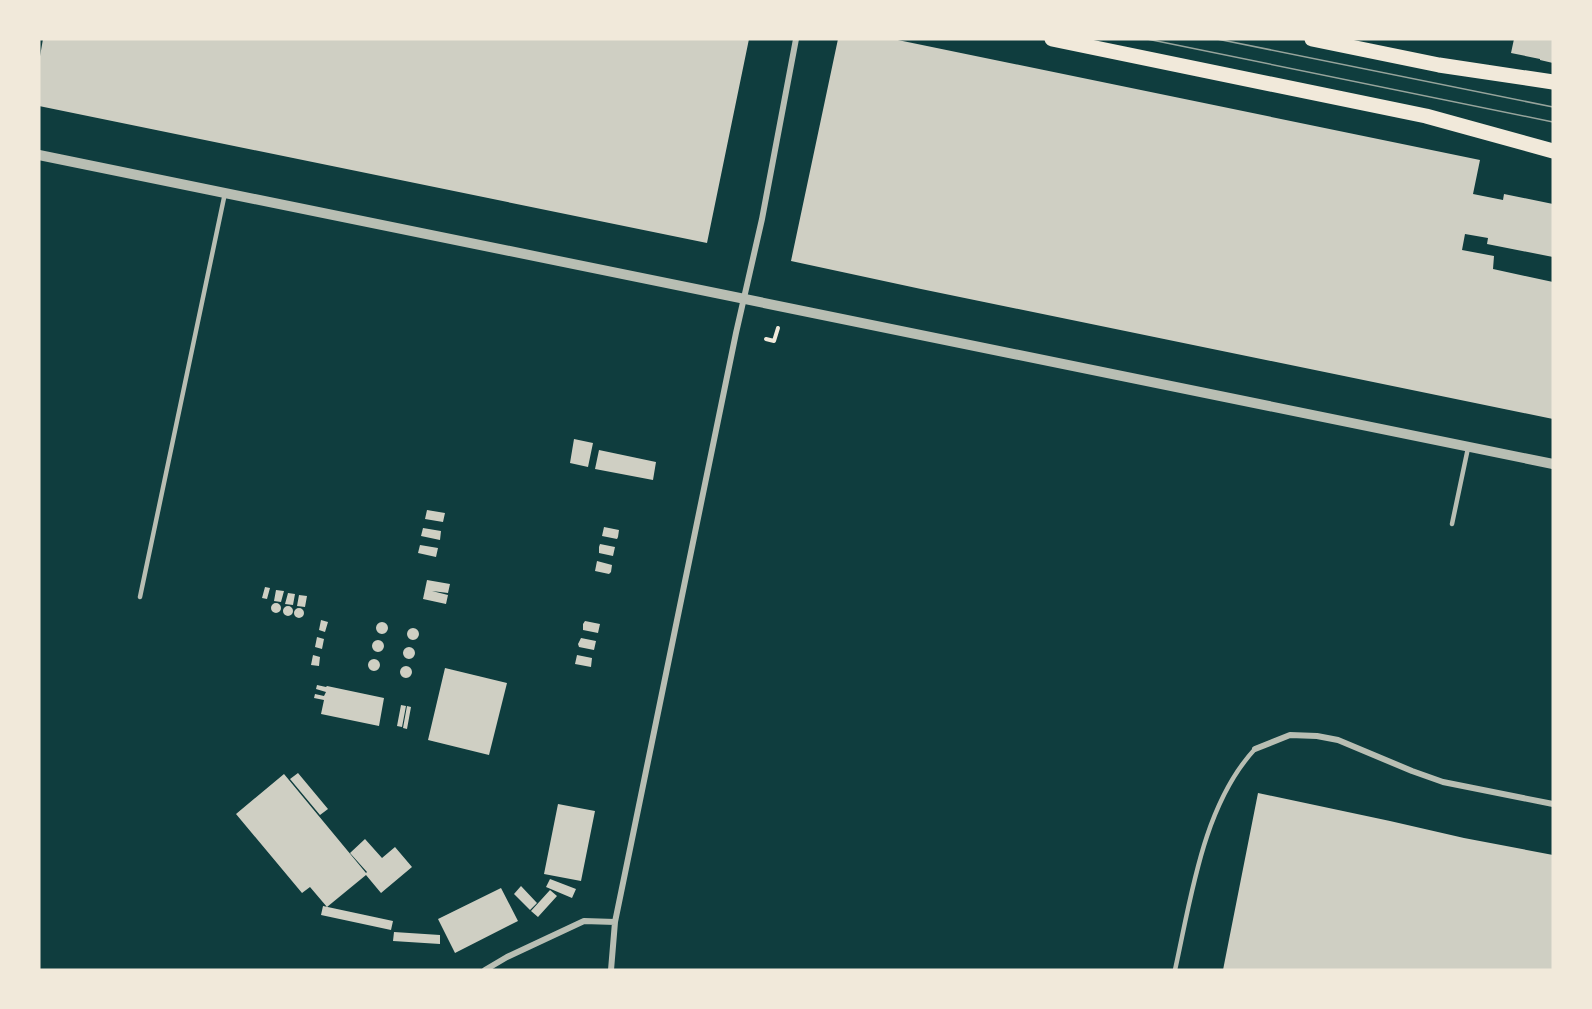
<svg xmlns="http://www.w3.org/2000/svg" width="1592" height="1009" font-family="'Times New Roman',serif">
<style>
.building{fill:#cfcfc3}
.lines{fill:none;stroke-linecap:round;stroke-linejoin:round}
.path{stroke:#f1e9da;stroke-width:4}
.service{stroke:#b8beb3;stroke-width:4.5}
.minor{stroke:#b8beb3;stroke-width:6}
.tertiary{stroke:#b8beb3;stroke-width:10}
.primary{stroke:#f1e9da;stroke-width:15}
.tram{stroke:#97a49c;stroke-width:1.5}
</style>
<rect width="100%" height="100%" fill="#0f3d3e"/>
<!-- building -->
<path class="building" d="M43 39H749L707 243 39 106V62Z
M838 39H893L1480 160 1473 194 1503 200 1504 194 1553 204V257L1487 244 1488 238 1465 234 1462 250 1494 256 1493 269 1553 282V419L921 289 791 261Z
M1514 39H1553V63L1540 60V59L1511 53Z
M574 439 593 443 588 467 570 463Z
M599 450 656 462 653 480 595 469Z
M427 510 445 513 443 522 425 519Z
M604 527 619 530 618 537 617 539 602 536Z
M423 528 441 531 440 540 421 536Z
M600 544 615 547 613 556 599 553V547Z
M420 545 438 548 436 557 418 553Z
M597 561 612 565 611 572 609 574 595 571Z
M427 580 450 584 448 593 432 591 448 595 446 604 423 599Z
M265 587 270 588 267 599 262 598Z
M276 590 284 591 281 602 274 601Z
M288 593 295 594 293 605 285 604Z
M299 595 307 596 305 607 297 606Z
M271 608a5 5 0 1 1 10 0a5 5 0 1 1-10 0Z
M283 611a5 5 0 1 1 10 0a5 5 0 1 1-10 0Z
M294 613a5 5 0 1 1 10 0a5 5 0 1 1-10 0Z
M321 620 328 622 325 632 319 630Z
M585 621 600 624 598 633 583 630V624Z
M376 628a6 6 0 1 1 12 0a6 6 0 1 1-12 0Z
M407 634a6 6 0 1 1 12 0a6 6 0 1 1-12 0Z
M317 637 324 639 322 649 315 647Z
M581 638 596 641 594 650 579 647 578 644Z
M372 646a6 6 0 1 1 12 0a6 6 0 1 1-12 0Z
M403 653a6 6 0 1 1 12 0a6 6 0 1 1-12 0Z
M313 655 320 657 319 666 311 665Z
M577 655 592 658 591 667 575 664Z
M368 665a6 6 0 1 1 12 0a6 6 0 1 1-12 0Z
M400 672a6 6 0 1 1 12 0a6 6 0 1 1-12 0Z
M445 668 507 683 489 755 428 740Z
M317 685 326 687 327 686 384 698 379 726 321 714 324 700 314 698 315 694 324 696 326 692 316 689Z
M401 705 406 706 402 727 397 726Z
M407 706 411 707 407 729 403 728Z
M298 773 328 809 320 815 290 779Z
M284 774 366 873 367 872 350 853 365 839 382 858 395 847 412 867 381 893 366 875 327 907 310 887 302 893 236 814Z
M1258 793 1390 821 1464 838 1553 855V970H1223Z
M558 804 595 811 581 881 544 874Z
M550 879 576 889 572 898 546 887Z
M521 886 537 903 530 910 514 894Z
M501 888 518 921 455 953 438 919Z
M550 890 557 896 538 917 531 911Z
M323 906 393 921 391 930 321 915Z
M394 932 440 935V944L393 941Z"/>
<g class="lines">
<!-- path -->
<path class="path" d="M766 339 774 341 778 328"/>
<!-- service -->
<path class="service" d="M1452 524 1468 448
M140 597 225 193
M1175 970C1191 898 1203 805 1255 749"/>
<!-- minor -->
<path class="minor" d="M1255 749 1290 735 1317 736 1338 740 1412 771 1443 782 1553 804
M485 970 507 957 584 921 615 922
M611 970 615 922 736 333 762 219 796 39"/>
<!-- tertiary -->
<path class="tertiary" d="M39 155 1553 464"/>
<!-- primary -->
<path class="primary" d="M1052 39 1426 116 1553 151
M1312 39 1439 65 1553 82"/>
<!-- tram -->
<path class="tram" d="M1147 39 1553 122
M1217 39 1553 107"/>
</g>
<!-- border -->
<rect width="1592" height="1009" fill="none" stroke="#f1e9da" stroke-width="81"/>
</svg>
